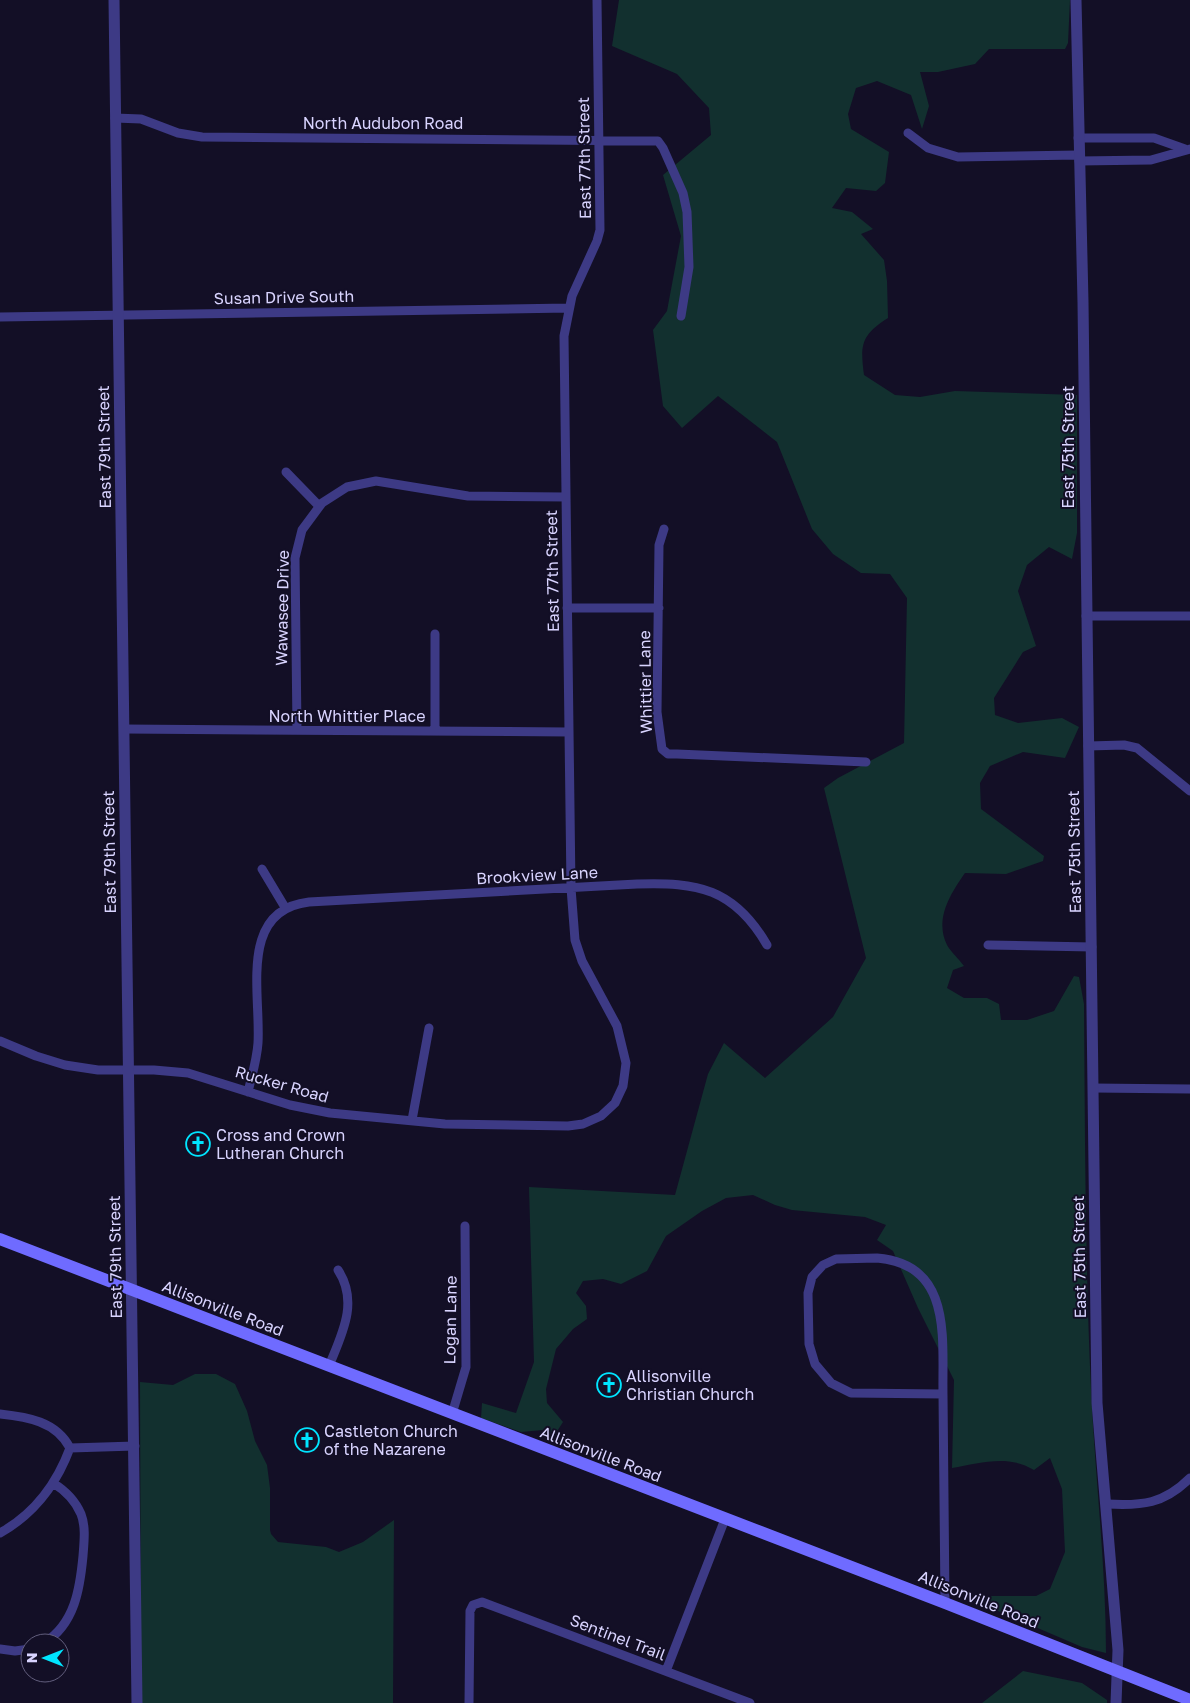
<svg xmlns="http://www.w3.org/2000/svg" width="1190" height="1703" font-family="'Golos Text',sans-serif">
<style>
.green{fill:#12302f}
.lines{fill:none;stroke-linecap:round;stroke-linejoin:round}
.minor{stroke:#3d3a85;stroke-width:9}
.tertiary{stroke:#3d3a85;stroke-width:11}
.secondary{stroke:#6f6bff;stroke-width:12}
.labels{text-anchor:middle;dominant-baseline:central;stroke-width:4;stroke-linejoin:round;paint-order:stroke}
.street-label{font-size:16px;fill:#d9d4ff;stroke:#130f26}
.poi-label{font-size:16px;fill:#d9d4ff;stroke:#130f26;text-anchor:start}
</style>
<rect width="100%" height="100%" fill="#130f26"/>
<!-- green -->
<path class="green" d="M619 0H1070L1068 43 1065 49H989L975 64 938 72H920L929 106 922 129 911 95 877 81 856 88 848 114 851 129 889 152 885 183 876 191 846 188 832 208 852 212 873 229 861 234 884 260 887 281 888 318C861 335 860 345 864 375L895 395 920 397 955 391 1077 395V533L1072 559 1049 547 1027 565 1018 591 1036 646 1023 652 994 698 995 715 1018 723 1062 718 1079 727 1065 758 1023 752 990 766 980 783 981 809 1044 856 1043 861 1006 874 965 873C951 893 934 919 947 945 951 952 959 959 964 966L953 970 947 988 964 998H987L999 1004 1001 1020H1027L1054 1011 1074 976 1079 977 1084 1004C1085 1132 1085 1261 1091 1389 1095 1477 1106 1565 1106 1653L1082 1647 963 1596H1036L1050 1589 1065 1552 1062 1489 1050 1458 1034 1470C1008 1454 980 1463 952 1468L954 1380 918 1308 893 1251 877 1240 886 1225 865 1217 792 1210 775 1205 753 1195 726 1198 702 1211 666 1236 647 1271 621 1284 603 1279 583 1281 576 1293 586 1306 587 1319 573 1329 556 1349 546 1389 547 1403 563 1422 554 1436 543 1430 521 1432 481 1418 482 1403 516 1413 534 1362 529 1187 675 1195 708 1074 724 1043 765 1078 833 1017 866 958 824 788 838 778 904 743 907 598 890 574 861 573 833 554 812 529 777 442 718 396 682 428 663 406 653 330 667 311 681 236 663 175 711 135 709 108 677 74 612 46Z
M195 1374H216L235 1384 247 1411 255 1441 267 1465 270 1488V1530L271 1534 278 1542 326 1547 339 1552 363 1542 394 1520 393 1703H141L140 1382 173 1385Z
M1023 1671 1082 1683 1107 1700V1703H982Z"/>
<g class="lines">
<!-- minor -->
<path class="minor" d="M115 118 141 119 178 133 202 137 658 141 663 148 683 193 687 212 689 267 681 316
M908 133 928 148 958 157 1078 155
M1078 138H1154L1185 149
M1079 161 1151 160 1190 149
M0 317 568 308
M286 472 319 506
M664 529 659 545 657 712 662 749 668 754H677L866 762
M567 608H659
M1086 616H1190
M124 729 569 732
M297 730 295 558 302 530 322 503 347 487 376 481 468 496 566 497
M435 731V634
M1088 746 1124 745 1137 748 1190 791
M262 869 286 909
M988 945 1092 947
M0 1041 36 1056 65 1065 98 1070H154L188 1073 290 1105 330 1113 445 1124 568 1126 583 1124 601 1116 615 1103 623 1086 626 1063 617 1026 582 961 575 940 571 888 564 336 572 296 597 241 600 230 597 0
M1093 1088 1190 1089
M248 1092C252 1075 257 1059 258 1043 261 994 238 910 309 902L637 884C697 882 734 888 767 945
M412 1120 429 1028
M877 1258C953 1264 942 1339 943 1394L851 1393 831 1383 815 1364 809 1344 808 1293 812 1277 823 1265 836 1259Z
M329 1366C342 1334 359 1302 338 1270
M943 1394 945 1603
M0 1414C27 1417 56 1421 70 1448
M452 1414 466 1367 465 1226
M70 1448 135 1446
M1107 1504C1142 1506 1164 1504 1190 1478
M0 1533C34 1514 57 1483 70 1448
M44 1643C75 1624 80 1588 83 1556 84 1542 86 1527 81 1514 75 1500 66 1491 53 1483
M0 1649 15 1651 30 1649
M666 1671 725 1519
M469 1703 470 1611 473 1605 482 1602 750 1703"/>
<!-- tertiary -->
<path class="tertiary" d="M114 0 137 1703
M1076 0 1083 302 1097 1403 1118 1650 1116 1703"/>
<!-- secondary -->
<path class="secondary" d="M0 1239 945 1603 1190 1700"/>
</g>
<!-- icons -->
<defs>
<g id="church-ring" transform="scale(1.25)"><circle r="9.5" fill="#130f26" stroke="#00e5ff" stroke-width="1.5"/><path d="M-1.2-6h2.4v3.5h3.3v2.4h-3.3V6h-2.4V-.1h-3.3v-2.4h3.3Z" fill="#00e5ff"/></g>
</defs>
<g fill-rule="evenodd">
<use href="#church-ring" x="198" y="1144"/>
<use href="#church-ring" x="609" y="1385"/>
<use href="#church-ring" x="307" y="1440"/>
</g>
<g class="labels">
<!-- street labels -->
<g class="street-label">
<text x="383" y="123">North Audubon Road</text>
<text transform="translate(584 158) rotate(-91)">East 77th Street</text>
<text transform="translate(284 297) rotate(-1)">Susan Drive South</text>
<text transform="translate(104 447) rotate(-91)">East 79th Street</text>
<text transform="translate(1068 447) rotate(-90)">East 75th Street</text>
<text transform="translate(552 571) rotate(-91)">East 77th Street</text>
<text transform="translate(282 608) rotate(-89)">Wawasee Drive</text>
<text transform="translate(645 682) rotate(-91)">Whittier Lane</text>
<text x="347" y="716">North Whittier Place</text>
<text transform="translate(109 852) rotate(-91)">East 79th Street</text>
<text transform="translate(1074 852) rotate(-91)">East 75th Street</text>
<text transform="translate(537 875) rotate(-3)">Brookview Lane</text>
<text transform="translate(282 1084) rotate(16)">Rucker Road</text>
<text transform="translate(115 1257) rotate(-91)">East 79th Street</text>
<text transform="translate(1079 1257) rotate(-91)">East 75th Street</text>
<text transform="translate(223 1308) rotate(21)">Allisonville Road</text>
<text transform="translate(450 1320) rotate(-89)">Logan Lane</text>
<text transform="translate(601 1454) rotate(21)">Allisonville Road</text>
<text transform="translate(979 1599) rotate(22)">Allisonville Road</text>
<text transform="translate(618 1637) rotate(21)">Sentinel Trail</text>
</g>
<!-- poi labels -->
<g class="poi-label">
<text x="216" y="1135">Cross and Crown<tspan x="216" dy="18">Lutheran Church</tspan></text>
<text x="626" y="1376">Allisonville<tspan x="626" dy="18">Christian Church</tspan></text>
<text x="324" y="1431">Castleton Church<tspan x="324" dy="18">of the Nazarene</tspan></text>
</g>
</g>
<!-- north arrow -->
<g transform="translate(45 1658) rotate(270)"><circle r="24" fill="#130f26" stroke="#625e7d"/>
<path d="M0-4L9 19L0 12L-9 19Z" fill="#00e5ff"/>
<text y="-8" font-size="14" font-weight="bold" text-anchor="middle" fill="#d9d4ff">N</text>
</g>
</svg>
